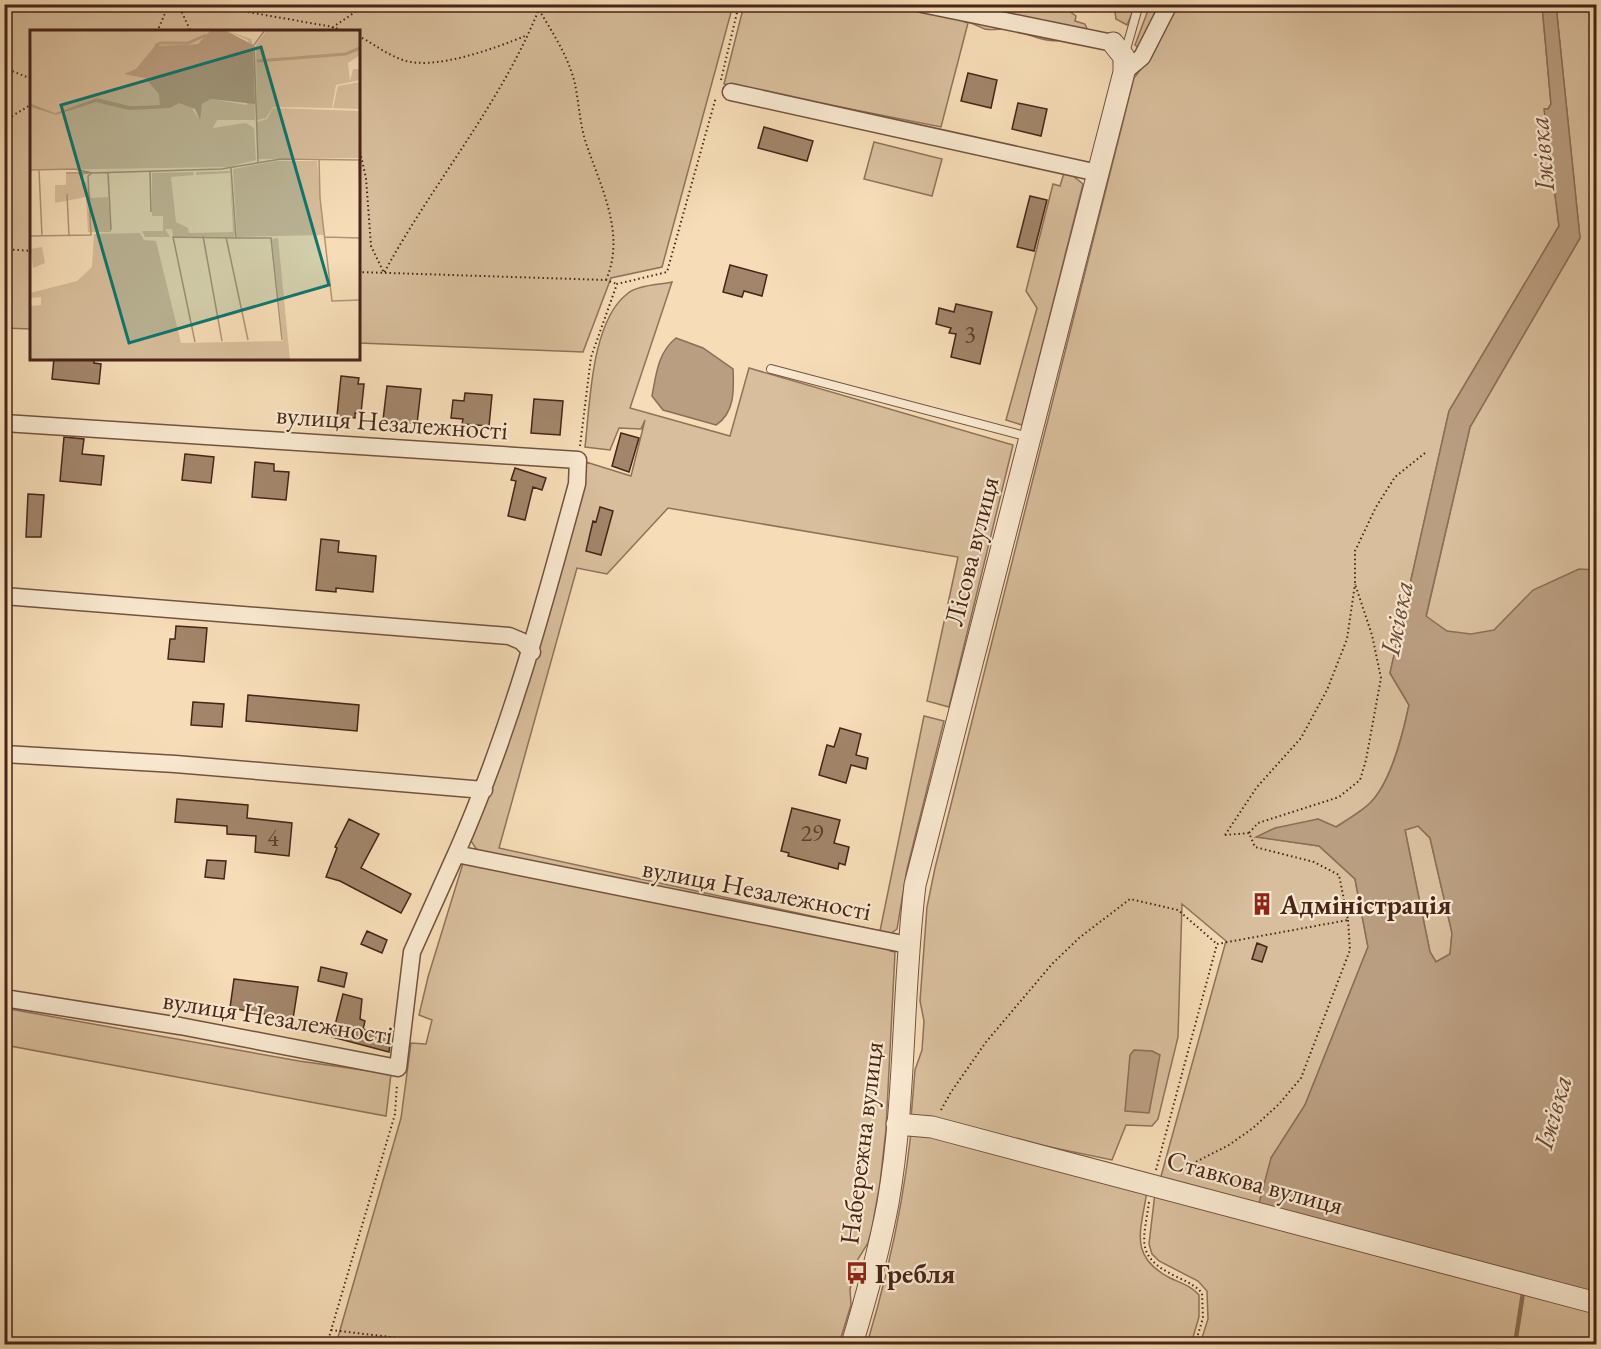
<svg xmlns="http://www.w3.org/2000/svg" width="1601" height="1349" font-family="'EB Garamond',serif">
<style>
.green{fill:#d8be9c;stroke:#90725a;stroke-width:1.5}
.water{fill:#ba9e81;stroke:#8c6e57;stroke-width:1.5;fill-rule:evenodd}
.lines{fill:none;stroke-linecap:round;stroke-linejoin:round}
.stream{stroke:#8c6e57;stroke-width:4.5}
.building{fill:#a2856a;stroke:#472517;stroke-width:1.5}
.service-casing{stroke:#73533f;stroke-width:10}
.minor-casing{stroke:#73533f;stroke-width:19}
.tertiary-casing{stroke:#73533f;stroke-width:23}
.path{stroke:#472517;stroke-width:2;stroke-dasharray:1.5 3;stroke-linecap:butt}
.service{stroke:#f9e9d0;stroke-width:8}
.minor{stroke:#f9e9d0;stroke-width:16}
.tertiary{stroke:#f9e9d0;stroke-width:21}
.labels{text-anchor:middle;dominant-baseline:central;stroke-width:4.5;stroke-linejoin:round;paint-order:stroke}
.number-label{font-size:24px;fill:#5e3d2c}
.street-label{font-size:27px;fill:#472517;stroke:#f9e9d0}
.poi-label{font-size:27px;font-weight:bold;fill:#472517;stroke:#f9e9d0;text-anchor:start}
.water-label{font-size:28px;font-style:italic;fill:#6a4937;stroke:#f9e9d0}
.inset-river{fill:none;stroke:#ba9e81;stroke-width:3}
.inset-road{fill:none;stroke:#b09377;stroke-width:1.5}
.view{fill:#0f766e;fill-opacity:0.15;stroke:#0f766e;stroke-width:3}
.inset-edge{fill:none;stroke:#472517;stroke-width:3}
</style>
<rect width="100%" height="100%" fill="#f6ddb7"/>
<filter id="stains"><feTurbulence type="fractalNoise" baseFrequency=".00333" numOctaves="4"/><feColorMatrix values="0 0 0 0 .2 0 0 0 0 .09 0 0 0 0 .02 0 0 0 .5 -.17"/></filter>
<radialGradient id="worn" r=".72"><stop offset=".6" stop-color="#630" stop-opacity="0"/><stop offset="1" stop-color="#630" stop-opacity=".3"/></radialGradient>
<!-- green -->
<path class="green" d="M879 4 1066 5 1065 8 1076 16 1075 21 1085 24 1089 33 1087 43 1075 44 1064 38C1050 47 1024 31 1009 29 1001 28 993 31 985 29 977 26 971 22 962 21L968 23 941 127 724 84 744 5Z
M4 5 5 4 733 5 662 267 611 278 583 352 359 343 358 32H32L31 329 5 328Z
M1114 5H1136L1127 25 1116 19Z
M1150 5H1162L1139 48 1135 45Z
M1175 5H1542L1551 104 1548 109H1545L1559 226 1449 411 1390 673 1409 705C1403 733 1390 785 1368 805 1358 813 1347 820 1336 827L1318 819 1258 837 1319 846 1355 879 1368 947 1305 1105 1271 1158 1596 1285 1160 1180 1226 941 1182 904 1178 1037 1158 1119 1152 1126 1126 1125 1112 1160 911 1118 915 1070 922 1050 924 1021 920 1001 927 907 935 868 1134 78 1147 61Z
M1556 5H1596V665L1443 671 1426 617 1470 427 1580 238Z
M874 142 942 159 932 196 864 179Z
M1064 173 1073 176 1083 184 1022 425 1006 420 1037 308 1026 291 1053 184 1060 186Z
M672 282 630 408 730 436 749 368 1013 445 949 707 927 701 958 557 668 508 607 574 577 568 499 848 880 931 924 716 944 721 907 869 897 929 890 934 479 853 471 841C518 724 551 606 583 485L586 462 631 476 645 420 641 429 619 428 610 450 585 447C590 404 591 322 627 294 637 285 659 285 672 282Z
M1418 826 1430 838 1452 933 1450 954 1436 962 1430 952 1405 830Z
M464 860 890 947V951L895 952 886 1129 880 1183 872 1228 868 1243 858 1259 850 1289 851 1305 839 1344H336L401 1118 411 1043 426 1044 432 1020 419 1015 428 977Z
M4 1008 299 1061 391 1074 386 1116 5 1045Z
M911 1133 933 1134 1147 1191C1141 1231 1128 1256 1170 1278 1181 1283 1191 1286 1199 1295V1317L1191 1344H867C888 1274 903 1206 911 1133Z
M1155 1193 1596 1312V1344H1200L1208 1319 1207 1291 1198 1281 1159 1261 1152 1254 1149 1244Z"/>
<!-- water -->
<path class="water" d="M1542 5H1556L1580 238 1470 427 1426 616 1447 631 1471 634 1494 630 1533 590 1579 569 1596 570V1295L1258 1207 1271 1158 1305 1105 1368 947 1355 879 1319 846 1256 837 1275 828 1318 819 1336 827C1347 820 1359 813 1368 805 1391 785 1403 734 1409 705L1390 673 1449 411 1559 226 1544 109H1548L1551 104ZM1418 826 1430 838 1452 933 1450 954 1436 962 1430 952 1405 830Z
M676 338 703 348 733 369C734 389 735 413 716 425L663 410 652 396C656 375 658 352 676 338Z
M1134 1050 1152 1051 1160 1055 1149 1113 1125 1111 1130 1055Z"/>
<g class="lines">
<!-- stream -->
<path class="stream" d="M1515 1344 1523 1293"/>
</g>
<!-- building -->
<path class="building" d="M968 73 997 80 991 108 961 101Z
M1018 103 1047 109 1041 136 1012 129Z
M764 127 813 141 807 161 758 148Z
M1030 196 1047 200 1034 251 1017 247Z
M730 265 767 275 762 296 744 291 742 297 723 292Z
M956 304 992 312 980 364 951 357 956 334 949 333 951 328 936 324 939 308 954 312Z
M54 358H94V363L101 364 99 384 52 379Z
M341 376 359 378 358 384H364L361 413H355V418L337 416Z
M387 386 421 389 417 424 383 420Z
M465 393 492 395 489 426 462 424 463 419 451 418 453 400 464 401Z
M534 399 563 401 560 435 531 433Z
M621 433 639 438 629 472 612 466Z
M64 437 84 439 82 454 104 456 101 485 60 481Z
M185 454 214 457 211 483 182 480Z
M255 462 274 464V471L289 472 286 500 252 497Z
M515 468 546 478 542 490 533 487 525 520 508 516 516 481 511 480Z
M28 494 44 495 41 537H26Z
M600 507 613 511 601 555 586 551 593 521 596 522Z
M321 539 339 541 338 552 376 556 373 592 336 588V592L316 590Z
M176 626 207 628 204 662 168 659 170 639H175Z
M248 695 359 705 357 731 246 721Z
M193 702 224 704 222 727 191 725Z
M840 728 861 734 856 755 868 758 866 769 851 765 846 783 819 775 827 745 834 747Z
M177 799 248 805 247 818 292 823 289 856 255 852 256 836 227 834V826L175 822Z
M792 808 840 820 834 843 849 847 845 865 839 863 838 869 788 856 789 853 781 851Z
M349 819 379 834 361 868 411 894 401 913 340 881 326 877 337 848 335 847Z
M207 860 226 861 224 879 205 877Z
M367 931 387 940 382 953 361 944Z
M1257 943 1267 947 1262 962 1252 959Z
M321 967 347 973 344 987 318 981Z
M234 979 298 987 293 1019 230 1008Z
M343 994 362 999 360 1019 365 1021 363 1029 391 1037 389 1052 332 1037Z"/>
<g class="lines">
<!-- service casing -->
<g class="service-casing">
<path id="service" d="M1125 53 1139 4
M771 369 1029 437"/>
</g>
<!-- minor casing -->
<g class="minor-casing">
<path id="minor" d="M922 4 1113 43
M1124 72 1142 57 1169 4
M731 92 1098 173
M4 423 578 460 577 484C542 612 510 732 456 854
M4 596 509 636 521 641 532 652
M4 754 175 764 484 790
M4 998 180 1026 398 1068 412 952 456 854 908 945"/>
</g>
<!-- tertiary casing -->
<g class="tertiary-casing">
<path id="tertiary" d="M897 1124 932 1127 1596 1303
M852 1344C866 1298 879 1251 888 1203 906 1099 902 991 915 885L1124 72V57L1113 43"/>
</g>
<!-- path -->
<path class="path" d="M178 4 191 32
M232 4 248 12 333 27 367 4
M539 10C553 33 569 58 575 84 579 104 580 125 586 143 601 188 626 234 606 280
M157 32 169 4
M330 32 333 27 346 32
M358 36C373 43 387 55 403 60 434 71 496 48 525 36
M4 68 32 79
M721 80 739 4
M4 121 32 104
M358 143 366 178 371 246 384 273C433 182 503 102 541 4
M4 249 32 251
M358 272 606 280 617 284
M580 446 591 357 617 284 667 272 716 97
M1225 835 1257 787 1301 738 1327 690 1347 639 1355 584
M1225 835 1249 833
M1217 944 1348 920 1339 875 1314 862 1255 847 1249 833 1258 823 1339 797 1360 780 1366 760 1381 678 1372 635 1355 584V551L1376 507 1395 477 1425 453
M941 1110 951 1092 986 1042 1052 964 1079 938 1130 899 1178 910 1217 944
M1156 1170 1217 944
M1176 1172 1229 1145 1253 1128 1279 1104 1301 1078 1350 950 1348 920
M1149 1202C1144 1240 1134 1256 1175 1276 1185 1281 1194 1284 1202 1293L1203 1318 1195 1344
M331 1330 449 1344
M327 1344 395 1114 397 1084"/>
<!-- service -->
<use href="#service" class="service"/>
<!-- minor -->
<use href="#minor" class="minor"/>
<!-- tertiary -->
<use href="#tertiary" class="tertiary"/>
</g>
<!-- icons -->
<defs>
<g id="building-bare" transform="scale(1.8)"><path d="M-4-6H4V6H1V3H-1V6H-4ZM-2.5-4.3h1.7v1.8h-1.7ZM.8-4.3h1.7v1.8H.8ZM-2.5-1h1.7V.8h-1.7ZM.8-1h1.7V.8H.8Z" fill="#8f2418" stroke="#f9e9d0" stroke-width="2.5" paint-order="stroke"/></g>
<g id="bus-bare" transform="scale(1.8)"><path d="M-5-6H5V4H4V6H2V4H-2V6H-4V4H-5ZM-3.5-4V0h7V-4ZM-3.5 1.2v1.5H-2V1.2ZM2 1.2v1.5H3.5V1.2Z" fill="#8f2418" stroke="#f9e9d0" stroke-width="2.5" paint-order="stroke"/></g>
</defs>
<g fill-rule="evenodd">
<use href="#building-bare" x="1262" y="904"/>
<use href="#bus-bare" x="857" y="1273"/>
</g>
<g class="labels">
<!-- number labels -->
<g class="number-label">
<text x="970" y="333">3</text>
<text x="812" y="832">29</text>
<text x="273" y="837">4</text>
</g>
<!-- street labels -->
<g class="street-label">
<text transform="translate(392 422) rotate(4)">вулиця Незалежності</text>
<text transform="translate(971 551) rotate(-76)">Лісова вулиця</text>
<text transform="translate(757 889) rotate(11)">вулиця Незалежності</text>
<text transform="translate(278 1017) rotate(9)">вулиця Незалежності</text>
<text transform="translate(861 1143) rotate(-83)">Набережна вулиця</text>
<text transform="translate(1255 1182) rotate(15)">Ставкова вулиця</text>
</g>
<!-- poi labels -->
<g class="poi-label">
<text x="1280" y="904">Адміністрація</text>
<text x="875" y="1273">Гребля</text>
</g>
<!-- water labels -->
<g class="water-label">
<text transform="translate(1541 154) rotate(-95)">Іжівка</text>
<text transform="translate(1396 618) rotate(-79)">Іжівка</text>
<text transform="translate(1552 1112) rotate(-74)">Іжівка</text>
</g>
</g>
<!-- overview -->
<g transform="translate(30 30)">
<rect width="330" height="330" fill="#f6ddb7"/>
<path d="M2 0H184L168 14 133 17 134 63 130 75 100 76 67 68 25 83 0 73ZM195 0 221 9 223 15 225 90H187L183 98 216 93 224 98 226 130 198 137 0 140V77L26 85 66 71 98 80 149 73 160 75 169 89 172 74 181 69 217 75 218 10ZM237 0H330V25L318 33 320 51 323 39H330V50L306 55 302 78 243 77 236 88 227 90 226 15ZM330 52V79L303 78 308 56ZM243 78 330 81V128L228 129 227 92 237 89ZM247 131H287L294 205 207 207 203 139ZM200 141 205 205 204 207 143 206 142 199H135L140 207H115L112 201H133V186H122V143L163 142 164 145 141 147 146 192 158 198 159 203 203 202 200 143 166 145V142ZM36 144H55L50 152H56L61 168 78 167 81 202H58L56 167 25 173V155H36ZM110 203 114 210 126 211 151 313 253 311 242 209 248 208 260 330H0V276L11 275V267L0 268V263L47 251 62 237 64 204ZM12 217 15 233 3 238 1 219Z" fill="#d8be9c"/>
<path d="M181 0H195L223 15 225 74 181 69 172 74 170 90 165 79 149 73 140 78 98 80 66 72 26 85 0 77V73L25 83 67 68 100 76 130 75 129 64 115 48 94 44 106 39 125 16 168 14Z" fill="#ba9e81"/>
<path class="inset-river" d="M125 16 130 13H158L176 5M227 31 316 24 330 18"/>
<path class="inset-road" d="M289 129 290 168 302 271 330 270M329 130 330 166M228 132 224 15 235 0M201 138 206 208H241L252 310M0 140 45 139 62 143M9 140 12 206M120 141 121 182M78 142 81 200M36 143H59M37 164 39 206M0 206 61 205 58 146 62 143 191 139 251 129 330 130M173 206 192 311M196 207 218 310M295 207 330 208M165 312 143 207 206 208"/>
<path class="view" d="M231 17 299 255 99 313 31 75Z"/>
<rect width="330" height="330" class="inset-edge"/>
</g>
<!-- margin -->
<rect width="1601" height="1349" fill="none" stroke="#f6ddb7" stroke-width="24"/>
<rect x="6" y="6" width="1589" height="1337" fill="none" stroke="#472517" stroke-width="3"/>
<rect x="12" y="12" width="1577" height="1325" fill="none" stroke="#472517" stroke-width="1.5"/>
<rect width="100%" height="100%" filter="url(#stains)"/>
<rect width="100%" height="100%" fill="url(#worn)"/>
</svg>
